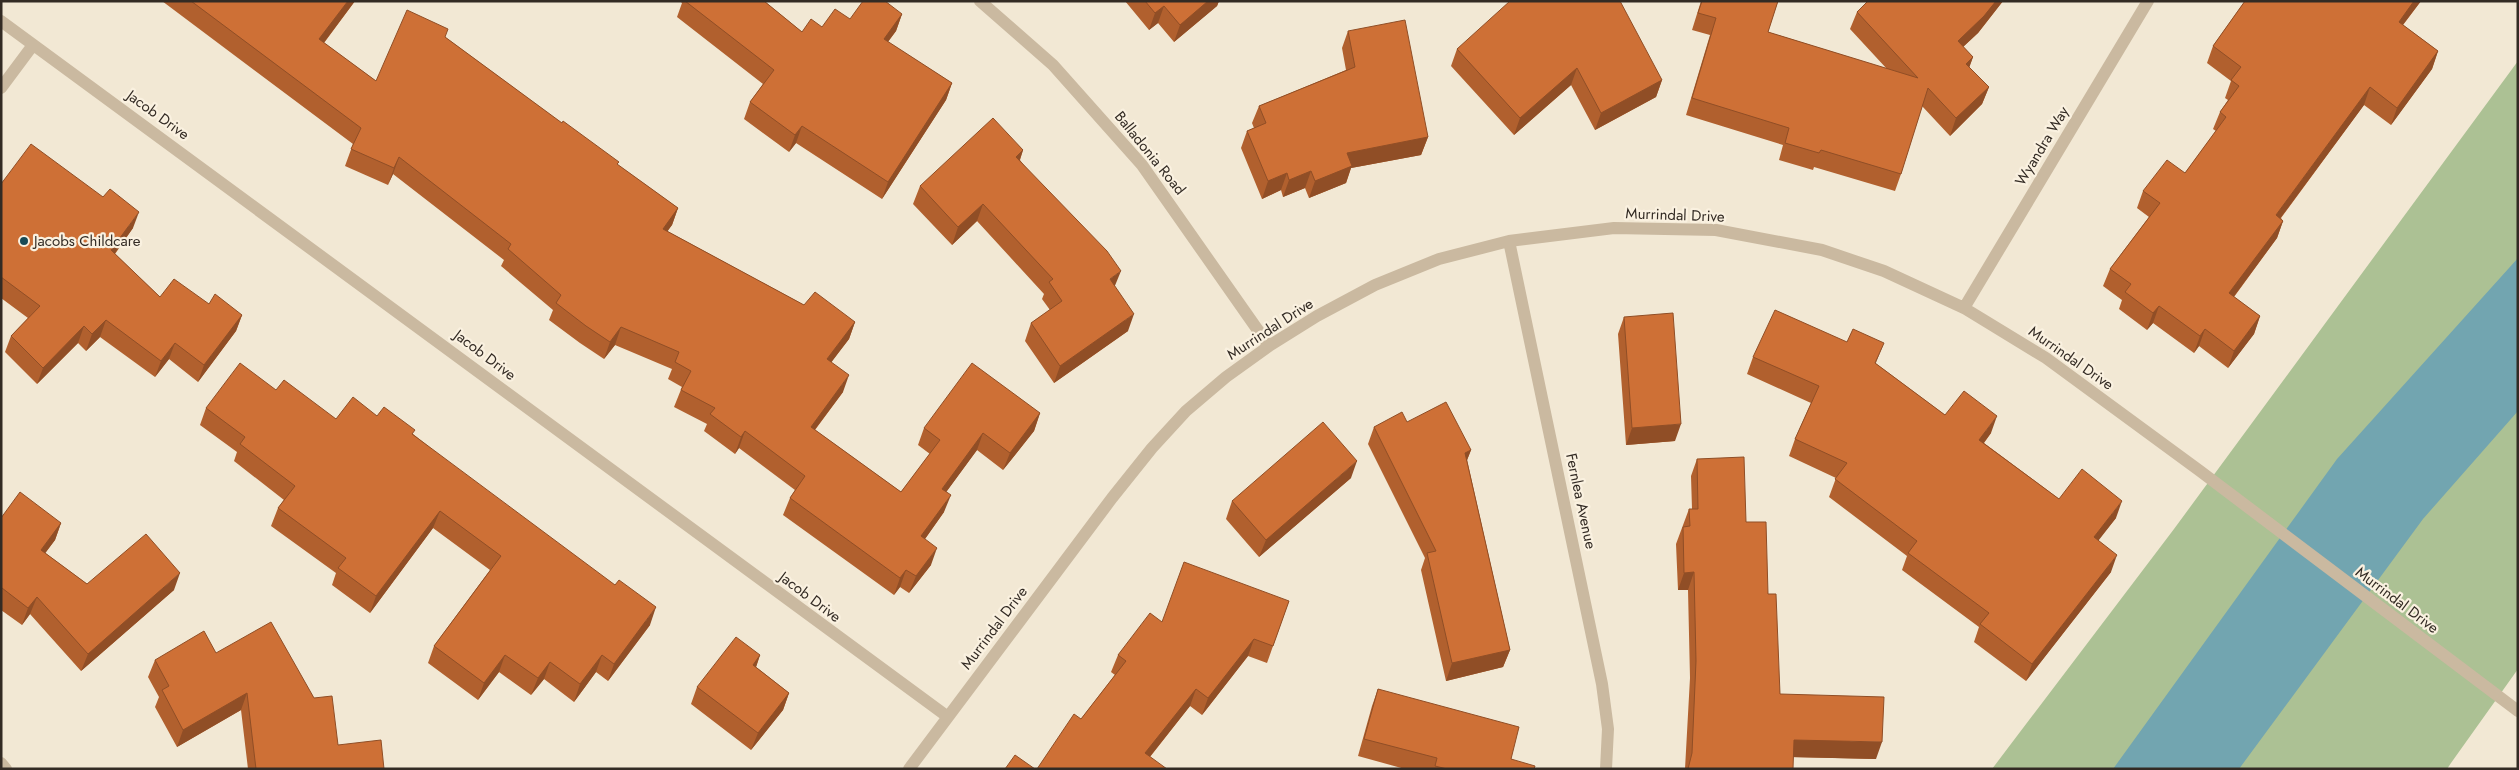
<svg xmlns="http://www.w3.org/2000/svg" width="2519" height="770" font-family="Jost,sans-serif">
<style>
.green{fill:#acc194}
.water{fill:#72a5b0}
.lines{fill:none;stroke-linecap:round;stroke-linejoin:round}
.minor{stroke:#cab9a0;stroke-width:12}
.wall{fill:#b1602e}
.shaded-wall{fill:#904e26}
.building{fill:#ce7036;stroke:#904e26}
.poi-dot{fill:#174a56;stroke:#faf1e0;stroke-width:2}
.labels{text-anchor:middle;dominant-baseline:central;stroke-width:4.5;stroke-linejoin:round;paint-order:stroke}
.street-label{font-size:15px;fill:#332b24;stroke:#faf1e0}
.poi-label{font-size:15px;fill:#332b24;stroke:#faf1e0;text-anchor:start}
</style>
<rect width="100%" height="100%" fill="#f2e8d4"/>
<!-- green -->
<path class="green" d="M2518 61V669L2451 763 2447 769H1992L2174 529Z"/>
<!-- water -->
<path class="water" d="M2518 258V411L2423 519 2239 769H2113L2337 459Z"/>
<g class="lines">
<!-- minor -->
<path class="minor" d="M980 1 1053 65 1142 165 1269 346
M1 21 948 717
M1 88 33 45
M1509 241 1602 684 1608 729 1606 769
M1964 308 2148 1
M1 763 6 769
M909 769 1112 498 1152 448 1186 411 1226 377 1269 346 1317 316 1375 285 1439 259 1509 241 1614 228 1716 230 1822 250 1884 271 1964 308 2046 358 2200 471 2518 711"/>
</g>
<!-- wall -->
<path class="wall" d="M162 1H355L324 43 376 81 445 37 618 165 678 208 672 225 667 231 804 305 855 322 849 339 831 362 843 392 815 430 901 492 930 454 918 445 924 428 1040 413 1034 431 1003 470 977 450 946 492 944 512 925 539 931 565 909 593 900 587 894 595 783 515 790 498 795 490 739 448 735 454 704 431 707 424 674 407 682 387 668 379 672 369 615 345 604 359 580 343 549 320 553 310 501 266 504 260 393 174 388 185 345 166 353 144Z
M680 1H764L802 32 822 27 850 19 902 14 896 31 888 42 952 83 946 100 882 199 796 143 789 152 744 119 750 102 763 84 677 17 682 3Z
M1125 1H1219L1217 6 1174 42 1158 23 1149 30Z
M1701 1H1778L1768 32 1887 69 1850 29 1857 12 1868 1H2003L1978 33 1963 47 1973 57 1969 67 1989 87 1982 104 1950 136 1922 106 1901 174 1895 191 1814 167 1813 170 1779 160 1783 145 1686 115 1710 35 1692 30Z
M2245 1H2421L2403 25 2438 51 2432 69 2391 125 2364 105 2281 218 2283 221 2277 238 2234 297 2260 316 2254 334 2228 368 2199 346 2194 353 2153 323 2147 330 2119 309 2122 300 2103 286 2110 269 2149 217 2137 208 2143 191 2185 173 2216 131 2213 129 2220 112 2228 100 2225 98 2231 81 2207 63 2213 46Z
M1348 31 1428 137 1421 155 1351 168 1346 183 1309 198 1305 188 1283 197 1281 190 1262 199 1241 148 1247 131 1254 128 1252 123 1259 106 1346 70 1342 48Z
M1457 49 1662 80 1656 97 1595 130 1571 85 1514 135 1451 66Z
M1023 150 1020 160 1115 287 1128 331 1054 383 1025 341 1031 323 1050 310 1042 299 1044 294 977 221 952 245 913 204 920 186Z
M1 184 133 228 115 254 160 297 209 304 242 315 236 331 198 382 169 359 155 377 100 337 86 351 78 343 37 384 5 352 11 336 28 318 1 298Z
M1624 317 1675 441 1626 445 1618 334Z
M1847 342 1945 415 1991 433 1984 443 2059 499 2116 518 2098 540 2111 572 2026 681 1974 642 1979 627 1902 570 1907 556 1829 497 1836 478 1789 456 1795 439 1811 403 1747 374 1753 357Z
M276 390 336 419 377 416 413 434 650 625 608 681 596 672 574 702 544 679 531 695 499 672 478 700 428 663 434 646 490 570 433 528 370 613 332 585 336 573 271 526 278 508 284 500 234 461 237 452 200 425 206 408Z
M1407 422 1471 450 1467 460 1510 650 1503 667 1446 681 1421 570 1425 558 1368 444 1374 427Z
M1697 459 1746 522 1768 594 1780 694 1876 759 1793 757V769H1685L1690 678 1688 590H1678L1676 544 1689 509H1692L1691 476Z
M1351 478 1259 557 1226 519 1232 501Z
M1 518 61 523 55 540 45 553 87 584 174 590 81 671 30 614 22 625 1 610Z
M1289 601 1267 663 1248 656 1202 715 1190 706 1150 757 1081 719 1115 675 1111 672 1118 655 1162 622Z
M216 653 338 745 384 769H248L241 710 177 747 155 707 159 697 148 677 155 660Z
M760 655 756 667 789 693 783 710 751 750 691 704 697 687Z
M1378 689 1511 759 1534 769H1405L1358 756 1372 706Z"/>
<!-- shaded-wall -->
<path class="shaded-wall" d="M348 1H355L313 57 319 39Z
M1208 1H1219L1217 6 1174 42 1180 25Z
M1996 1H2003L1978 33 1951 58 1958 41Z
M2414 1H2421L2392 39 2399 22Z
M1164 6 1158 23 1149 30 1155 13Z
M902 14 896 31 877 56 884 39Z
M2438 51 2432 69 2391 125 2397 108Z
M1973 57 1967 74 1966 64Z
M1577 68 1571 85 1514 135 1520 118Z
M1662 80 1656 97 1595 130 1601 113Z
M952 83 946 100 882 199 888 182Z
M1989 87 1982 104 1950 136 1956 118Z
M2370 87 2364 105 2270 232 2276 215Z
M802 126 796 143 789 152 795 135Z
M1428 137 1421 155 1351 168 1346 183 1309 198 1315 181 1347 153Z
M1023 150 1017 168 1016 157Z
M399 157 393 174 388 185 394 168Z
M1311 171 1305 188 1283 197 1289 180Z
M1287 173 1281 190 1262 199 1268 181Z
M983 204 977 221 952 245 958 227Z
M678 208 672 225 657 246 663 229Z
M139 212 133 228 105 267 111 250Z
M2283 221 2277 238 2223 311 2229 293Z
M1121 271 1114 288 1110 279Z
M2159 306 2153 323 2147 330 2153 313Z
M1134 314 1128 331 1054 383 1060 366Z
M242 315 236 331 198 382 204 365Z
M2260 316 2254 334 2228 368 2234 351Z
M106 320 100 337 86 351 92 334Z
M855 322 849 339 821 376 827 359Z
M84 326 78 343 37 384 43 368Z
M621 327 615 345 604 359 610 342Z
M2205 329 2199 346 2194 353 2200 336Z
M175 343 169 359 155 377 161 361Z
M1884 343 1877 360 1869 380 1875 363Z
M849 375 843 392 804 444 811 427Z
M1040 413 1034 431 1003 470 1010 453Z
M1997 416 1991 433 1973 457 1979 440Z
M1681 424 1675 441 1626 445 1632 428Z
M745 431 739 448 735 454 741 437Z
M983 433 977 450 936 506 942 489Z
M1471 450 1464 468 1465 453Z
M1357 461 1351 478 1259 557 1266 540Z
M951 495 944 512 915 553 921 536Z
M2122 501 2116 518 2088 554 2094 537Z
M440 511 433 528 370 613 376 596Z
M61 523 55 540 35 567 41 550Z
M937 548 931 565 909 593 916 576Z
M2117 555 2111 572 2026 681 2032 664Z
M906 570 900 587 894 595 900 578Z
M1694 572 1688 590H1678L1684 573Z
M180 573 174 590 81 671 88 654Z
M37 597 30 614 22 625 28 608Z
M656 607 650 625 608 681 614 664Z
M1254 639 1248 656 1202 715 1208 698Z
M1510 650 1503 667 1446 681 1452 663Z
M505 655 499 672 478 700 484 683Z
M602 655 596 672 574 702 580 684Z
M760 655 754 673 753 665Z
M550 662 544 679 531 695 538 678Z
M1196 689 1190 706 1140 769 1145 753Z
M247 693 241 710 177 747 183 730Z
M789 693 783 710 751 750 758 733Z
M1794 740 1882 742 1876 759 1788 757Z"/>
<!-- building -->
<path class="building" d="M191 1H348L319 39 376 81 407 10 448 29 445 37 562 123 563 121 619 162 617 164 678 208 663 229 804 305 815 292 855 322 827 359 849 375 811 427 901 492 940 440 924 428 972 363 1040 413 1010 453 983 433 942 489 951 495 921 536 937 548 916 576 906 570 900 578 790 498 805 476 745 431 741 437 710 414 715 408 681 390 691 371 675 362 679 352 621 327 610 342 586 326 556 303 561 295 508 249 511 244 399 157 394 168 351 149 361 128Z
M685 1H764L802 32 811 19 822 27 835 9 850 19 863 1H885L902 14 884 39 952 83 888 182 802 126 795 135 750 102 774 70Z
M1145 1H1208L1180 25 1164 6 1155 13Z
M1510 1H1620L1662 80 1601 113 1577 68 1520 118 1457 49Z
M1702 1H1778L1768 32 1918 78 1857 12 1868 1H1996L1984 16 1958 41 1973 57 1966 64 1989 87 1956 118 1928 88 1901 174 1821 150 1819 153 1785 143 1789 128 1692 98 1716 18 1698 13Z
M2245 1H2414L2399 22 2438 51 2397 108 2370 87 2276 215 2283 221 2229 293 2260 316 2234 351 2205 329 2200 336 2159 306 2153 313 2125 292 2131 284 2110 269 2160 203 2143 191 2167 160 2185 173 2226 117 2220 112 2239 86 2231 80 2241 67 2213 46Z
M1405 20 1428 137 1347 153 1352 166 1315 181 1311 171 1289 180 1287 173 1268 181 1247 131 1266 123 1259 106 1355 67 1348 31Z
M993 118 1023 150 1016 157 1107 251 1121 271 1110 279 1134 314 1060 366 1031 323 1062 301 1049 282 1053 279 983 204 958 227 920 186Z
M31 144 103 197 110 189 139 212 111 250 160 297 174 279 209 304 215 294 242 315 204 365 175 343 161 361 106 320 92 334 84 326 43 368 11 336 40 306 1 277V184Z
M1775 310 1847 342 1853 329 1884 343 1875 363 1945 415 1964 391 1997 416 1979 440 2059 499 2082 469 2122 501 2094 537 2117 555 2032 664 1980 624 1989 613 1908 553 1917 541 1835 479 1847 463 1795 439 1819 386 1753 357Z
M1673 313 1681 424 1632 428 1624 317Z
M240 363 276 390 284 380 336 419 353 397 377 416 384 407 415 430 412 434 615 585 619 580 656 607 614 664 602 655 580 684 550 662 538 678 505 655 484 683 434 646 501 556 440 511 376 596 338 568 346 558 278 508 295 486 240 444 245 437 206 408Z
M1446 402 1471 450 1465 453 1510 650 1452 663 1427 553 1436 551 1374 427 1402 412 1407 422Z
M1323 422 1357 461 1266 540 1232 501Z
M1744 457 1746 522H1766L1768 594H1776L1780 694 1884 697 1882 742 1794 740 1793 769H1688L1692 753 1696 661 1694 572 1684 573 1683 527 1690 526 1689 509H1698L1697 459Z
M20 492 61 523 41 550 87 584 146 534 180 573 88 654 37 597 28 608 2 588 1 589V518Z
M1184 562 1289 601 1273 646 1254 639 1208 698 1196 689 1145 753 1167 769H1037L1074 714 1081 719 1126 661 1118 655 1150 613 1162 622Z
M271 622 314 698 332 696 338 745 381 740 384 769H256L247 693 183 730 162 690 169 686 155 660 204 631 216 653Z
M736 637 760 655 753 665 789 693 758 733 697 687Z
M1378 689 1519 727 1511 759 1535 766 1534 769H1447L1435 766 1437 758 1364 739Z
M1015 755 1035 769H1005Z"/>
<!-- markers -->
<circle class="poi-dot" cx="24" cy="241" r="5"/>
<g class="labels">
<!-- street labels -->
<g class="street-label">
<text transform="translate(158 115) rotate(36)">Jacob Drive</text>
<text transform="translate(2042 146) rotate(-59)">Wyandra Way</text>
<text transform="translate(1150 153) rotate(51)">Balladonia Road</text>
<text transform="translate(1675 215) rotate(2)">Murrindal Drive</text>
<text transform="translate(1270 329) rotate(-33)">Murrindal Drive</text>
<text transform="translate(485 355) rotate(37)">Jacob Drive</text>
<text transform="translate(2071 358) rotate(35)">Murrindal Drive</text>
<text transform="translate(1581 501) rotate(78)">Fernlea Avenue</text>
<text transform="translate(810 597) rotate(37)">Jacob Drive</text>
<text transform="translate(2397 600) rotate(37)">Murrindal Drive</text>
<text transform="translate(994 628) rotate(-53)">Murrindal Drive</text>
</g>
<!-- poi labels -->
<g class="poi-label">
<text x="34" y="241">Jacobs Childcare</text>
</g>
</g>
<!-- border -->
<rect width="2519" height="770" fill="none" stroke="#332b24" stroke-width="5"/>
</svg>
